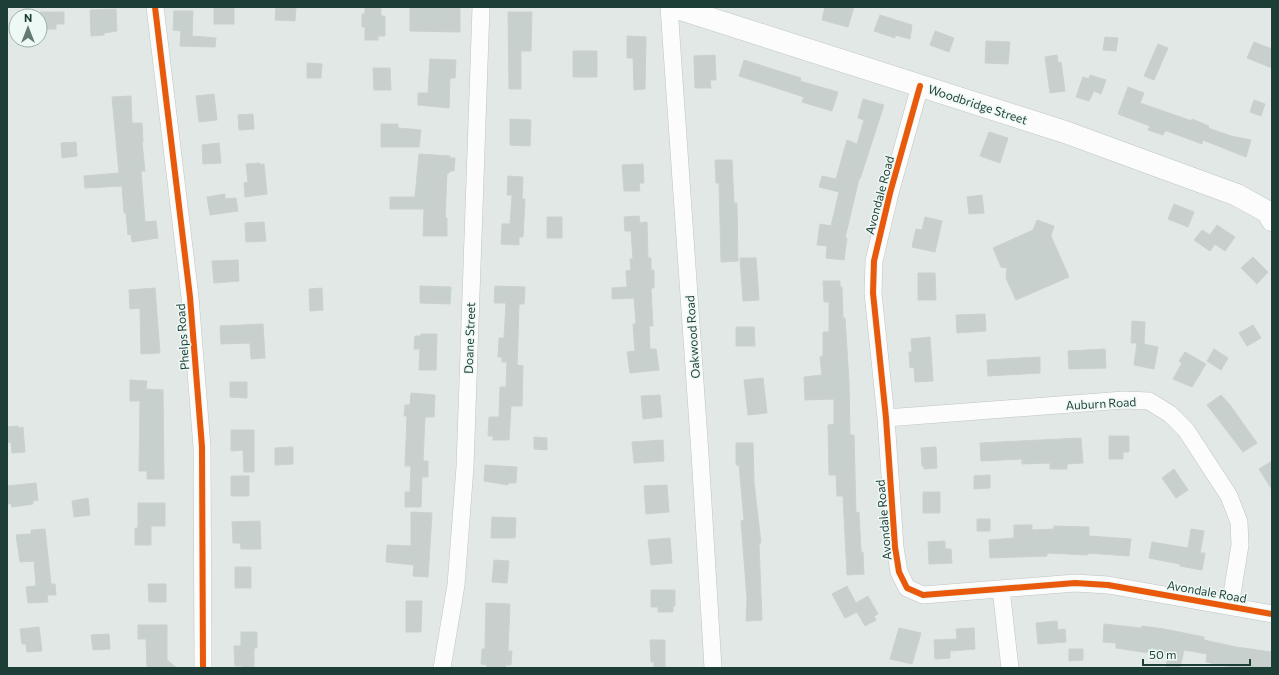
<svg xmlns="http://www.w3.org/2000/svg" width="1279" height="675" font-family="Commissioner,sans-serif">
<style>
.building{fill:#c8d0cd;stroke:#cad1ce}
.lines{fill:none;stroke-linecap:round;stroke-linejoin:round}
.street-casing{stroke:#bec5c2;stroke-width:18}
.secondary-casing{stroke:#bdc6c3;stroke-width:23}
.street{stroke:#fbfcfb;stroke-width:17}
.secondary{stroke:#fbfcfb;stroke-width:22}
.cycleway-casing{stroke:#eef8f4;stroke-width:8}
.cycleway{stroke:#e8590c;stroke-width:6}
.labels{text-anchor:middle;dominant-baseline:central;stroke-width:3;stroke-linejoin:round;paint-order:stroke}
.street-label{font-size:12px;fill:#1d3d37;stroke:#eef8f4}
</style>
<rect width="100%" height="100%" fill="#e2e8e5"/>
<!-- building -->
<path class="building" d="M214 7H234V24H214Z
M276 7H296L295 21 275 20Z
M365 7H381V16H385V36H378V40H365V27H362V14H365Z
M410 7H460V32L410 31Z
M825 7H854L848 27 822 20Z
M116 9 117 31 104 33V35L91 36 90 10Z
M174 11H193L192 36 216 38 215 47 180 46 181 31 173 30Z
M40 12H64V24H56V29H40Z
M508 12H532L531 51H521V89H509Z
M880 15 912 25 910 39 895 35V38L874 31Z
M935 31 954 38 949 52 930 45Z
M627 36 646 37 645 89 634 90 633 58H627Z
M1105 37 1118 38 1116 51 1103 50Z
M986 41 1010 42 1008 64 985 63Z
M1254 42 1272 49V68L1247 58Z
M1158 44 1168 48 1154 80 1144 76Z
M573 51H597V77H573Z
M715 55 716 80H710L711 88H695L694 56Z
M1057 55 1058 63 1061 62 1065 91 1050 93 1045 57Z
M430 59 456 60 455 78H450L449 108 418 105V93H428Z
M744 60 801 78 800 81 838 92 832 111 802 102 804 97 739 76Z
M307 63 322 64 321 78H307Z
M373 68H390L391 90H374Z
M1090 75 1106 80 1101 94 1094 91 1089 101 1076 97 1083 77 1089 79Z
M1128 87 1144 93 1140 103 1192 121V119L1209 126 1208 128 1231 136 1251 140 1246 157 1203 140 1202 144 1167 131H1165L1163 135 1148 130 1150 126 1118 114Z
M214 94 217 120 199 122 196 96Z
M131 96 132 123H142L143 142H142L145 171H141L145 222 156 221 158 238 132 242 131 234 128 235 126 213H124L122 186 85 188 84 176 119 173 112 97Z
M863 99 884 105 860 179H859L845 238H847L844 260 826 258 827 246 817 245 820 224 831 226 839 192 819 187 822 176 836 179 847 140 857 144 864 120 858 118Z
M1254 100 1265 104 1261 116 1250 112Z
M253 114 254 129 239 130 238 115Z
M510 119 531 120 530 146 510 145Z
M381 124H398V128L421 130 419 147H381Z
M989 132 1008 138 1000 163 980 156Z
M76 142 77 156 62 158 61 143Z
M219 143 221 163 203 164 202 145Z
M419 154 450 156V158H455L454 171H450L449 173H447L445 218H447V236H423L424 209H390V197H415Z
M715 160H732L734 203H737L738 261 721 262 719 183H716Z
M260 163V165L264 164 267 194 245 197 244 183 248 182 246 164Z
M643 164 644 183H639L640 191H624L622 165Z
M508 176 523 177 522 199H525L523 237H519V245L501 244 502 224H510L512 195H507Z
M225 194V199L236 198 238 211 210 215 207 197Z
M982 195 984 213 969 214 967 197Z
M1174 204 1194 212 1188 227 1168 219Z
M639 216 640 223 647 222 648 258H651V270H654V288H651L653 326H649L650 349H656L659 370 630 373 627 352 635 351 633 324H636L634 298 612 299V288L627 287 626 271 631 270 630 259H633L631 231H625L624 217Z
M547 217H562V238H547Z
M925 217 942 221 935 252 912 247 916 229 922 230Z
M1037 220 1054 226 1051 236 1069 277 1016 300 1006 278 1007 268 1001 267 993 248 1033 230Z
M264 222 266 241 246 242 245 223Z
M1217 225 1235 237 1225 251 1215 244 1210 251 1194 240 1202 230 1210 235Z
M1253 257 1268 272 1257 284 1241 268Z
M740 258H756L759 300 743 301Z
M238 260 239 281 214 283 212 261Z
M918 273H935L936 300H918Z
M823 281H840V287H842L843 318H845L849 382 850 435H854L856 513 859 512 861 552H863L864 574 847 575 843 496H837L836 475H829L828 425 834 424V399L805 400 804 377 822 375 820 357 823 356V332H829V302H824Z
M420 286 451 287 450 304 420 303Z
M495 286 525 287 524 304H519L518 338 517 365 523 366 522 406H511L509 440H493V436H488L489 417H499L500 387H506L507 362H502V357H498L499 338H504L506 303H494Z
M155 288 160 353 141 354 140 308 130 309 129 290Z
M322 288 323 310 310 311 309 289Z
M985 314 986 331 957 333 956 315Z
M1132 321 1145 322 1144 344 1139 343 1158 347 1154 369 1134 365 1137 343H1131Z
M263 324 265 358 251 359 250 343 221 344 220 326Z
M1253 325 1261 338 1247 346 1239 333Z
M736 327H754L755 346H736Z
M421 334H437L436 370H419L420 349H414L415 336H421Z
M930 337 933 381 915 382 914 367 910 368 909 352H912L911 339Z
M1105 349 1106 368 1069 369 1068 351Z
M1214 349 1228 358 1221 370 1207 361Z
M1185 352 1206 364 1192 387 1173 379 1182 363 1179 361Z
M1040 357V373L988 376 987 360Z
M763 378 767 413 748 415 744 380Z
M130 380 147 381 146 389 163 390 164 479H147V471H139L140 401H130Z
M230 382H247V398L230 397Z
M411 393 435 395 434 417H425L423 461H428V477H422L421 507H405V492H410L411 466H405L407 416H404L405 405H410Z
M660 395 662 417 643 419 641 396Z
M1221 395 1230 405 1257 443 1243 452 1207 405Z
M18 426V428L23 427 25 452 12 453 11 442 7 443V427Z
M231 430H254V472H244L243 450 231 451Z
M1109 436H1129V452H1123V459H1109Z
M534 437 547 438V450L534 449Z
M1081 438 1083 463 1067 464V469H1050V463L1022 464V459L981 461 980 443Z
M663 440 664 461 634 463 632 442Z
M736 443H753L754 482 761 543H759L762 620 746 621 747 599 741 521 744 520 739 465H736Z
M293 447V464L275 465V448Z
M936 447 937 468 924 469V466H922L921 448Z
M1272 461V490L1259 469Z
M485 465 517 467 516 483H508V485L484 481Z
M1174 469 1188 490 1176 498 1162 478Z
M990 475V488L974 489V476Z
M231 476H249V496H231Z
M36 483 38 500 33 501V504L12 507 11 503 8 504 7 486Z
M667 485 669 512 646 514 644 486Z
M923 492H940V513H923Z
M88 498 90 515 74 517 72 501Z
M138 503H165V526H151V545H135V528H138Z
M411 512 432 513 428 577 413 576 414 565 386 562 387 545 411 546Z
M492 517 516 518 515 538H491Z
M977 519H990V531H977Z
M260 521 261 549H241L240 543H233L232 522Z
M1014 525H1032V530L1054 529V526L1089 527V536L1131 539 1129 556 1088 553V555L1047 553V556L990 558 989 540 1014 538Z
M45 529 51 584H55L56 595H47L48 602 28 603 26 587 36 586 34 561 20 562 16 535 31 534V530Z
M1191 529 1204 531 1200 553H1205L1202 570 1180 566V564L1149 558 1152 542 1188 548Z
M670 538 672 563 651 565 648 540Z
M945 541V549H951L952 563 929 564 928 542Z
M494 560 509 561 507 583 492 582Z
M235 567H251V588H235Z
M148 584H166V602H149Z
M847 586 856 603 868 596 878 614 874 616 876 620 865 626 857 612 845 618 832 594Z
M651 590H675V606H673V612H658V607H651Z
M406 601H422L421 632H406Z
M486 603 510 604 508 651H512L511 665H506V668H487V665L481 664 482 649H485Z
M1057 621 1058 630 1065 629 1066 642 1038 644 1036 623Z
M1104 624 1141 628 1142 626 1164 629 1204 637V640L1236 647 1272 652V668H1235L1206 662 1207 654 1184 650 1180 668 1166 667 1168 656 1116 648V643L1103 642Z
M138 625H167V660L177 668H147L146 639H138Z
M39 627 42 651 27 652 26 644H22L20 629Z
M899 628 921 633 912 664 890 659Z
M974 628 975 649 950 651V658L935 659 934 640 957 639 956 629Z
M241 632H257V648H254V668H242V666H235L234 646H241Z
M109 634 110 649 93 650 91 635Z
M650 640H665V668H654V662H651Z
M1069 649H1083V660L1069 661Z"/>
<g class="lines">
<!-- street casing -->
<g class="street-casing">
<path id="street" d="M155 7 190 297 202 447 203 668
M669 7 700 454 713 668
M920 86 890 193 874 261 873 293 886 418 895 547 899 572 907 588 923 595 1075 583 1108 585 1272 614
M886 418 1124 400 1149 401 1170 414 1186 430 1229 496 1239 522 1240 545 1230 606
M1001 589 1010 668
M442 668 456 585 465 467 481 7"/>
</g>
<!-- secondary casing -->
<g class="secondary-casing">
<path id="secondary" d="M674 7 1065 132 1237 195 1268 212 1272 220"/>
</g>
<!-- street -->
<use href="#street" class="street"/>
<!-- secondary -->
<use href="#secondary" class="secondary"/>
<!-- cycleway casing -->
<g class="cycleway-casing">
<path id="cycleway" d="M155 7 190 297 202 447 203 668
M920 86 890 193 874 261 873 293 886 418 895 547 899 572 907 588 923 595 1075 583 1108 585 1272 614"/>
</g>
<!-- cycleway -->
<use href="#cycleway" class="cycleway"/>
</g>
<g class="labels">
<!-- street labels -->
<g class="street-label">
<text transform="translate(978 104) rotate(18)">Woodbridge Street</text>
<text transform="translate(879 195) rotate(-75)">Avondale Road</text>
<text transform="translate(182 337) rotate(-94)">Phelps Road</text>
<text transform="translate(692 337) rotate(-94)">Oakwood Road</text>
<text transform="translate(469 338) rotate(-88)">Doane Street</text>
<text transform="translate(1101 403) rotate(-3)">Auburn Road</text>
<text transform="translate(883 520) rotate(-95)">Avondale Road</text>
<text transform="translate(1207 591) rotate(10)">Avondale Road</text>
</g>
</g>
<!-- border -->
<rect width="1279" height="675" fill="none" stroke="#1d3d37" stroke-width="16"/>
<!-- north arrow -->
<g transform="translate(28 28)"><circle r="19" fill="#eef8f4" stroke="#9aada8"/>
<path d="M0-3L7 15L0 10L-7 15Z" fill="#627974"/>
<text y="-6" font-size="11" font-weight="bold" text-anchor="middle" fill="#1d3d37">N</text>
</g>
<!-- scale -->
<path d="M1143 659v6h107v-6" fill="none" stroke="#1d3d37" stroke-width="2"/>
<text x="1149" y="659" font-size="12" fill="#1d3d37" stroke="#eef8f4" stroke-width="3" paint-order="stroke">50 m</text>
</svg>
